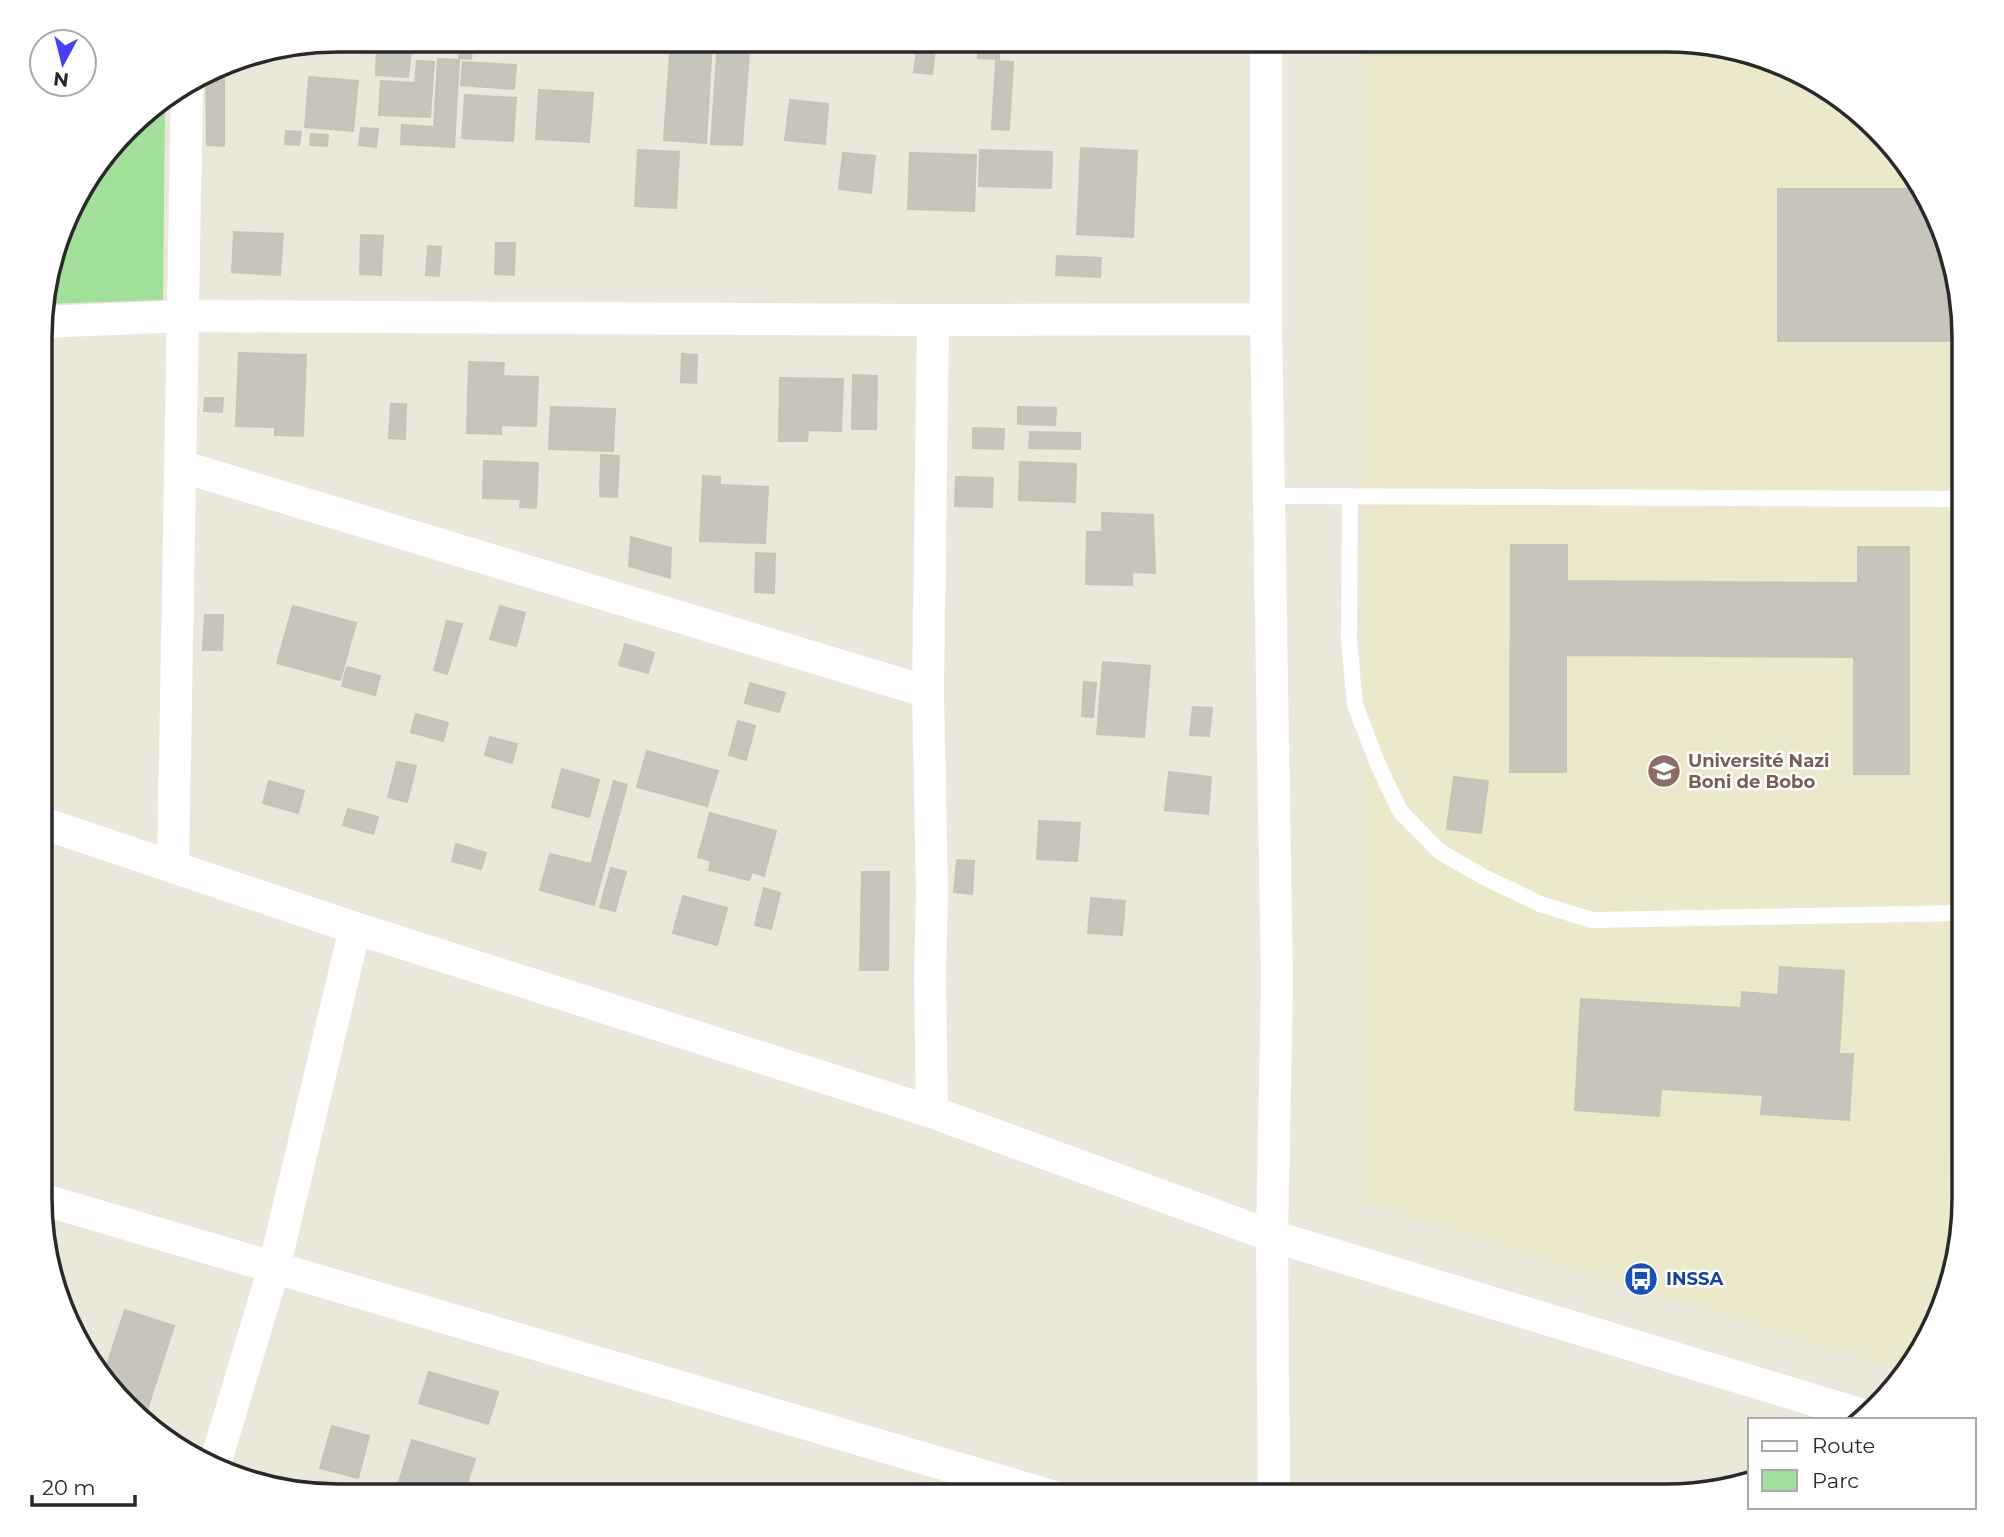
<svg xmlns="http://www.w3.org/2000/svg" width="2004" height="1537" font-family="Montserrat,sans-serif">
<style>
.education{fill:#ece8cb}
.park{fill:#a2df9a}
.building{fill:#c6c4bb;stroke:#c6c4b5;stroke-width:2}
.lines{fill:none;stroke-linecap:round;stroke-linejoin:round}
.service{stroke:#fff;stroke-width:16}
.minor{stroke:#fff;stroke-width:32}
.labels{text-anchor:middle;dominant-baseline:central;stroke-width:5;stroke-linejoin:round;paint-order:stroke}
.education-label{font-size:18px;font-weight:bold;fill:#785e54;stroke:#fff;text-anchor:start}
.transit-label{font-size:18px;font-weight:bold;fill:#164399;stroke:#fff;text-anchor:start}
.rim{fill:none;stroke:#292929;stroke-width:3.5}
</style>
<rect width="100%" height="100%" fill="#ebe7db"/>
<!-- education -->
<path class="education" d="M1363 41H1684L1779 63 1862 114 1933 207 1964 339 1963 1218 1941 1313 1904 1371 1366 1203Z"/>
<!-- park -->
<path class="park" d="M165 101 163 300 43 304 80 190 142 114Z"/>
<!-- building -->
<path class="building" d="M360 40H378L377 53 359 52Z
M460 40H473L471 59 459 58Z
M671 40H712L706 143 664 140Z
M718 40H750L742 145 711 144Z
M918 41H936L932 74 914 72Z
M979 41H999V59L978 58Z
M377 49 411 51 408 77 376 75Z
M438 59 459 60 454 147 401 144 402 125 434 127Z
M417 61 434 62 430 117 379 115 381 81 415 83Z
M996 61 1013 62 1009 130 992 129Z
M463 62 516 65 514 89 461 85Z
M224 67V146L207 145 206 77Z
M309 77 358 81 353 131 305 127Z
M539 90 593 93 589 142 536 139Z
M465 95 516 98 513 141 462 138Z
M790 100 828 104 825 144 785 140Z
M361 128 378 129 376 147 359 145Z
M286 131 301 132 299 145 285 144Z
M311 134 328 135 327 146 310 145Z
M1081 148 1137 151 1133 237 1077 234Z
M638 150 679 152 676 208 635 206Z
M980 150 1052 152 1051 188 979 186Z
M843 153 875 156 871 193 839 189Z
M910 153 976 155 974 211 908 209Z
M1778 189H1919L1933 207 1964 341H1778Z
M234 232 283 234 280 275 232 272Z
M361 235 383 236 381 275 360 274Z
M496 243H515L514 275 495 274Z
M428 246 441 247 439 276 426 275Z
M1057 256 1101 258 1100 277 1056 275Z
M239 353 306 355 303 436 275 435V427L236 426Z
M682 354 697 355 696 383 681 382Z
M469 362 504 363 503 376 538 377 536 426 501 425V434L467 433Z
M853 375 877 376 876 429H852Z
M780 378 843 379 841 431 808 430 807 441H779Z
M205 398H223L222 412 204 411Z
M391 404H406L405 439 389 438Z
M551 407 615 409 613 451 549 449Z
M1018 407 1056 408 1055 425 1018 424Z
M973 428 1004 429 1003 449 973 448Z
M1030 432 1080 433V449L1029 448Z
M601 455 619 456 617 497 600 496Z
M484 461 538 463 536 508 520 507 521 499 483 498Z
M1020 462 1076 464 1075 502 1019 500Z
M703 476 720 477V485L768 487 765 543 700 541Z
M956 477 993 478 992 507 955 506Z
M1102 513 1153 515 1155 573 1132 572V585L1086 584 1087 532H1102Z
M631 537 671 548 670 578 629 566Z
M1511 545H1567V581L1858 583V547H1909V774H1854V657L1566 655V772H1510Z
M756 553 775 554 774 593 755 592Z
M293 606 356 623 340 680 277 663Z
M500 606 525 613 516 646 490 639Z
M205 615H223L222 650H203Z
M447 621 462 624 447 674 434 670Z
M625 644 654 653 648 673 619 665Z
M1103 662 1150 666 1144 737 1097 734Z
M347 667 380 676 375 695 342 686Z
M1084 682 1096 683 1093 717 1082 716Z
M750 683 785 693 779 712 745 703Z
M1193 707 1212 708 1209 736 1190 735Z
M416 714 448 723 443 741 411 732Z
M738 721 755 726 746 760 729 755Z
M490 737 517 744 512 763 485 755Z
M647 751 718 771 707 806 637 787Z
M397 762 416 766 407 802 388 797Z
M562 769 599 780 589 817 552 807Z
M1169 772 1211 777 1208 814 1165 810Z
M1454 777 1488 781 1481 833 1447 829Z
M269 781 304 791 298 813 263 803Z
M614 781 627 785 594 905 540 890 550 854 591 864Z
M348 809 378 817 373 834 343 825Z
M710 813 776 831 764 876 752 872 749 880 709 870 711 861 698 857Z
M1039 821 1080 823 1077 861 1037 859Z
M456 844 486 853 481 869 452 861Z
M957 860 974 861 972 894 954 892Z
M611 868 626 872 615 911 600 907Z
M862 872H889L888 970H860Z
M764 888 780 893 771 929 755 925Z
M683 896 727 908 717 945 673 933Z
M1091 898 1125 901 1122 935 1088 933Z
M1780 967 1844 971 1839 1054H1853L1849 1120 1761 1114 1763 1095 1661 1089 1659 1116 1575 1110 1581 999 1741 1008 1742 992 1778 995Z
M125 1310 174 1326 147 1410 128 1404 104 1374Z
M429 1372 498 1392 488 1424 419 1403Z
M332 1426 369 1436 358 1478 320 1468Z
M412 1440 475 1459 463 1496H434L398 1485Z"/>
<g class="lines">
<!-- service -->
<path class="service" d="M1270 496 1964 499
M1350 496 1349 639 1355 705 1379 767 1400 811 1440 852 1484 877 1540 904 1592 920 1963 913
M1957 1245 1963 869"/>
<!-- minor -->
<path class="minor" d="M1266 41V319L1277 984 1272 1236 1274 1497
M43 322 184 316 933 320 1266 319
M180 466 928 692
M42 823 355 928 932 1112 1272 1236 1863 1415
M173 866 187 88
M932 1112 930 977 932 891 928 692 933 320
M41 1199 1052 1496
M214 1467 274 1268 355 928"/>
</g>
<!-- icons -->
<defs>
<g id="university-disc" transform="scale(1.75)"><circle r="9.5" fill="#8d6e63" stroke="#fff"/><path d="M0-5L7-2L0 1L-7-2ZM-4 1L0 2.5L4 1V4Q0 6-4 4Z" fill="#fff"/></g>
<g id="bus-disc" transform="scale(1.75)"><circle r="9.5" fill="#1a4fb4" stroke="#fff"/><path d="M-5-6H5V4H4V6H2V4H-2V6H-4V4H-5ZM-3.5-4V0h7V-4ZM-3.5 1.2v1.5H-2V1.2ZM2 1.2v1.5H3.5V1.2Z" fill="#fff"/></g>
</defs>
<g fill-rule="evenodd">
<use href="#university-disc" x="1664" y="771"/>
<use href="#bus-disc" x="1641" y="1279"/>
</g>
<g class="labels">
<!-- education labels -->
<g class="education-label">
<text x="1688" y="761">Université Nazi<tspan x="1688" dy="21">Boni de Bobo</tspan></text>
</g>
<!-- transit labels -->
<g class="transit-label">
<text x="1666" y="1279">INSSA</text>
</g>
</g>
<!-- crop -->
<path d="M0 0H2004V1537H0ZM338 52H1666A286 286 0 0 1 1952 338V1198A286 286 0 0 1 1666 1484H338A286 286 0 0 1 52 1198V338A286 286 0 0 1 338 52Z" fill="#fff" fill-rule="evenodd"/>
<path class="rim" d="M338 52H1666A286 286 0 0 1 1952 338V1198A286 286 0 0 1 1666 1484H338A286 286 0 0 1 52 1198V338A286 286 0 0 1 338 52Z"/>
<!-- legend -->
<rect x="1748" y="1418" width="228" height="91" fill="#ffffff" stroke="#a9a9a9" stroke-width="2"/>
<rect x="1762" y="1441" width="35" height="10" fill="#ffffff" stroke="#a9a9a9" stroke-width="2"/>
<text x="1812" y="1453" font-size="21" fill="#292929">Route</text>
<rect x="1762" y="1470" width="35" height="21" fill="#a2df9a" stroke="#a9a9a9" stroke-width="2"/>
<text x="1812" y="1488" font-size="21" fill="#292929">Parc</text>
<!-- north arrow -->
<g transform="translate(63 63) rotate(187)"><circle r="33" fill="#ffffff" stroke="#a9a9a9" stroke-width="2"/>
<path d="M0-5L12 26L0 18L-12 26Z" fill="#4741f2"/>
<text y="-10" font-size="19" font-weight="bold" text-anchor="middle" fill="#292929">N</text>
</g>
<!-- scale -->
<path d="M32 1495v10h103v-10" fill="none" stroke="#292929" stroke-width="3.5"/>
<text x="42" y="1495" font-size="21" fill="#292929" stroke="#ffffff" stroke-width="5" paint-order="stroke">20 m</text>
</svg>
